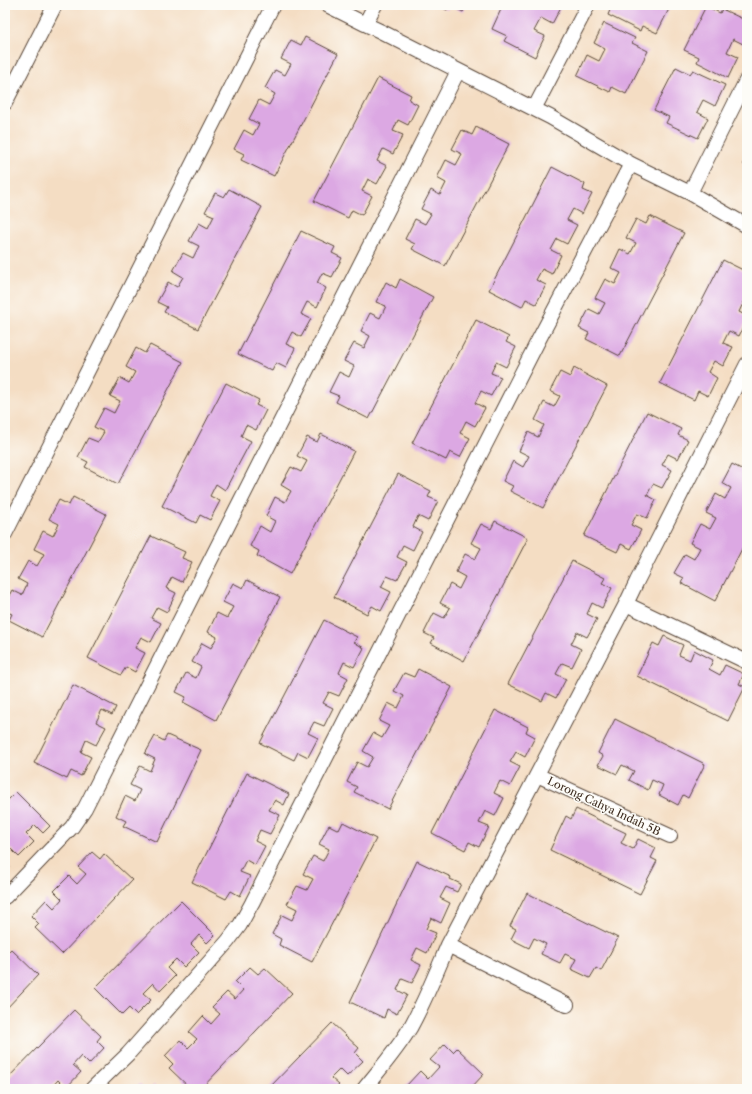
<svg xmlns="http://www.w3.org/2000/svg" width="752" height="1094" font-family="'Libre Caslon Text',serif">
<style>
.building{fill:#dca8e3}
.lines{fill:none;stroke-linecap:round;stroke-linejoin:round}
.street-casing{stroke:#574537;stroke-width:16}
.street{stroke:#fff;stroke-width:14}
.labels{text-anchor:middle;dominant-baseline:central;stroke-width:3;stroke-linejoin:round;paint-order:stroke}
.street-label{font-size:11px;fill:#3b2a1e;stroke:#fdfcf7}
</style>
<rect width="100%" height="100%" fill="#fdfcf7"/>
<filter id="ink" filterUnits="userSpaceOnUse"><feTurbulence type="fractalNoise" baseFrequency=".025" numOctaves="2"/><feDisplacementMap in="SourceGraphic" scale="8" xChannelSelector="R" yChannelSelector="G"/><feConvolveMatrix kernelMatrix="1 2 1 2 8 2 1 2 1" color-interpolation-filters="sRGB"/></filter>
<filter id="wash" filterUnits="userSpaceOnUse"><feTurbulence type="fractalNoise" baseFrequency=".012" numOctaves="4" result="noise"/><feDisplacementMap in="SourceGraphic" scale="16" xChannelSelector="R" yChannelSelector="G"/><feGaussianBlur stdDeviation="0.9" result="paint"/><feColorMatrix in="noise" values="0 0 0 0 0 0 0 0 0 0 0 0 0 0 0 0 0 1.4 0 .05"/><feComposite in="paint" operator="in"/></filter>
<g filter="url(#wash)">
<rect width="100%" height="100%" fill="#f4ddc3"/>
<g id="blocks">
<!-- building -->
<path class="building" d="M437 5H467L463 12 449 5 447 10Z
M503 5H562L552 24 541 18 534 31 545 36 535 57 504 41 507 36 492 29Z
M612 5H671L657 33 642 26 640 31 608 15Z
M734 5H747V11Z
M706 6 720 13 722 9 747 21V41L745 45 733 39 727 52 738 57 728 78 697 62 699 57 684 50Z
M604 23 635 38 632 43 648 51 626 94 612 87 610 92 577 76 587 55 599 61 605 49 594 43Z
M305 37 338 54 274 176 241 160 244 154 234 149 244 130 253 135 259 124 249 119 259 100 269 105 275 94 265 88 275 70 285 75 291 64 281 59 291 40 301 45Z
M676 67 690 74 693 70 725 85 715 106 703 100 697 112 708 118 698 138 666 123 669 117 654 110Z
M378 78 411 95 409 100 418 105 408 125 398 120 393 131 403 135 393 154 383 149 377 161 387 166 377 184 368 179 362 191 372 196 362 215 352 210 348 218 314 201Z
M476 127 509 144 445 266 412 249 415 244 405 239 415 219 425 224 431 214 421 209 431 190 440 195 446 183 437 178 446 160 456 165 462 154 452 149 462 130 472 135Z
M747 156V166L743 164Z
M552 167 585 184 583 190 592 194 582 214 573 209 567 220 577 225 567 244 557 239 551 250 561 255 552 274 542 269 536 280 546 285 536 304 526 299 522 307 489 290Z
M229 189 262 207 198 329 164 312 167 307 157 302 168 282 177 287 183 277 173 271 183 253 193 258 199 246 189 241 199 223 208 228 214 216 205 212 215 193 224 197Z
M650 216 684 233 620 356 586 339 589 333 579 328 589 309 599 314 605 303 595 298 605 279 615 284 621 273 611 268 620 249 630 254 636 243 626 238 636 219 646 224Z
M301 231 335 247 332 253 342 258 332 277 322 273 317 283 326 288 317 307 307 302 301 314 311 319 301 337 292 332 286 344 295 348 286 368 276 363 272 371 238 354Z
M723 260 747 272V303L744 301 739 312 747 316V320L739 336 729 331 723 343 733 347 723 366 714 361 708 372 717 378 708 396 698 391 694 400 660 383Z
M400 279 433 297 369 419 336 402 339 396 329 392 339 372 349 377 354 366 344 361 354 343 364 348 370 336 361 331 370 313 380 318 386 306 376 302 386 282 396 288Z
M476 320 509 337 506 342 516 347 506 367 496 362 491 373 501 377 491 396 481 391 475 403 485 408 475 426 466 421 460 433 470 438 460 457 450 452 446 460 412 443Z
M150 345 183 362 118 484 85 467 88 462 78 457 88 438 98 442 104 432 94 427 104 408 114 413 120 401 110 396 120 378 129 383 135 372 126 367 136 348 145 353Z
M574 368 607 386 543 508 510 491 513 486 503 481 513 461 523 467 529 456 519 451 528 432 538 437 544 425 535 420 544 402 554 407 560 396 550 391 560 372 570 377Z
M226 383 259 400 256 405 266 410 256 430 246 425 241 436 251 441 225 490 216 484 210 496 220 501 210 520 200 515 196 523 162 506Z
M647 412 681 429 678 435 688 440 678 459 668 454 662 465 672 470 662 488 653 484 647 495 656 500 647 518 637 514 631 525 641 530 631 549 621 544 617 552 584 536Z
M321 434 354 451 290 574 257 556 259 551 250 546 260 526 270 532 275 521 266 516 275 497 285 502 291 491 281 485 291 467 301 472 307 461 297 456 307 437 317 442Z
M746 461H747V539L715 601 681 583 684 578 674 573 685 554 694 559 700 548 690 543 700 524 710 529 716 518 706 513 716 494 725 499 731 488 722 483 732 464 741 469Z
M398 474 431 491 428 497 438 501 428 521 418 516 413 527 422 532 413 550 403 545 397 557 407 562 397 580 387 576 381 587 391 592 381 611 372 606 367 614 334 597Z
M73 497 106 514 42 637 9 620 12 614 5 611V603L12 590 22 595 27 584 18 579 28 561 37 566 44 554 34 549 43 531 53 536 59 524 49 519 59 500 69 505Z
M495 521 528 538 464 661 431 643 434 638 424 633 434 613 444 618 450 608 440 603 450 584 459 589 465 577 456 572 465 554 475 559 481 548 471 543 481 524 491 529Z
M151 536 185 552 182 558 192 562 182 582 172 577 166 588 176 593 167 612 157 607 151 618 161 623 151 642 141 637 135 648 145 653 135 672 126 667 121 675 88 658Z
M572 561 605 578 602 583 612 588 602 608 592 603 587 614 597 619 587 637 577 632 571 644 581 649 572 667 562 663 556 674 566 679 556 698 546 693 542 701 508 684Z
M247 580 280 597 216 720 183 702 186 697 176 692 186 673 196 678 201 667 192 662 202 643 211 648 217 637 208 632 217 613 227 618 233 607 223 602 233 583 243 588Z
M324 620 357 637 354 642 364 648 354 667 344 662 339 673 348 678 339 696 329 692 323 703 333 708 324 726 314 722 308 733 318 738 308 757 298 752 294 760 260 743Z
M664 636 683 645 679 655 690 660 694 650 713 660 709 669 720 675 725 665 744 674 739 684 745 687 728 721 637 676 653 643 659 646Z
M418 669 452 687 388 809 354 792 357 787 347 782 357 762 367 767 373 757 363 751 373 733 382 738 389 726 379 721 388 703 398 708 404 696 394 691 404 673 414 677Z
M73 685 116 707 112 715 102 710 96 722 106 727 96 745 86 740 81 752 91 757 81 776 71 771 67 779 34 763Z
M495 710 528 727 526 732 535 737 525 757 516 752 510 762 520 767 510 786 500 781 494 793 504 798 495 816 485 811 479 823 489 827 479 847 469 842 465 850 432 833Z
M615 719 705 764 688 798 683 795 678 805 659 795 663 785 652 780 648 790 629 780 634 771 622 765 617 774 598 765 603 756 598 753Z
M167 735 201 750 157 842 123 826 126 821 116 816 125 796 135 801 140 790 130 785 140 766 150 771 155 759 145 754 155 736 164 741Z
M247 773 289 794 284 805 275 800 269 810 280 815 270 834 260 830 255 841 265 846 255 865 246 860 240 872 250 876 240 896 231 891 226 899 192 882Z
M16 792 50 826 43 833 35 825 26 834 34 842 19 857 11 849 5 856V803Z
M576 809 626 833 621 843 633 849 638 839 656 848 651 858 657 861 640 894 550 850 566 816 571 819Z
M343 822 376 839 312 962 279 945 281 939 272 934 282 915 292 920 297 909 287 904 297 886 307 890 313 879 303 874 313 856 323 861 329 849 319 844 329 825 339 830Z
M92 852 100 859 104 854 132 880 62 954 35 928 39 924 31 916 46 900 54 908 62 899 54 891 69 876 77 884 86 874 78 867Z
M5 861 10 866 5 872Z
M417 861 451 877 450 879 461 884 457 892 446 887 440 898 450 903 441 923 431 918 426 929 436 933 427 953 417 948 411 960 421 965 412 983 402 979 397 990 407 995 397 1014 387 1009 384 1018 350 1002Z
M527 893 618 938 601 971 596 968 590 978 571 969 576 959 565 954 560 963 541 954 546 944 534 938 529 948 511 939 516 929 510 926Z
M181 901 215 935 207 943 199 935 191 944 199 952 184 967 176 959 167 968 175 976 160 991 153 983 143 993 151 1000 136 1015 129 1008 122 1015 95 988Z
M11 949 38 975 5 1010V955Z
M250 967 258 974 265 968 292 993 201 1089H191L169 1068 173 1064 165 1056 180 1040 188 1048 197 1039 189 1032 203 1016 211 1024 220 1014 212 1007 227 992 235 999 243 990 235 982Z
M74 1010 101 1036 97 1041 104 1048 89 1064 81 1056 73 1065 81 1072 66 1088 58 1080 50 1089H5V1081Z
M332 1023 359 1048 355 1053 363 1061 347 1076 340 1069 331 1078 339 1085 335 1089H268Z
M445 1044 453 1052 457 1048 484 1074 470 1089H407L405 1087 420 1071 428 1079 439 1067 430 1060Z
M140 1084 145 1089H135Z
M154 1085 158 1089H150Z"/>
</g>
</g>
<g filter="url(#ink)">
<use href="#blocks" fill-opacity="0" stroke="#574537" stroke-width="1"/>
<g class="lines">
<!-- street casing -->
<g class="street-casing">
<path id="street" d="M327 5 365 24 380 31 550 117 631 164 690 193 747 226
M365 24 375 5
M5 103 55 5
M534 109 588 5
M690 193 747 79
M5 534 273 5
M626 604 747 662
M537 775 670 836
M5 897 72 827 85 808 458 71
M448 945 567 1005
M92 1089 128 1054 228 941 240 925 252 903 538 341 631 164
M364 1089C380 1069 397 1050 410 1028 425 1001 436 973 448 945L626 604 637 581 747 364"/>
</g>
<!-- street -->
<use href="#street" class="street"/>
</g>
</g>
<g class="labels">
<!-- street labels -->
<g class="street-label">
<text transform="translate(604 806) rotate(25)">Lorong Cahya Indah 5B</text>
</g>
</g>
<!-- margin -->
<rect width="752" height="1094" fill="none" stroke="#fdfcf7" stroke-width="20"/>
</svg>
